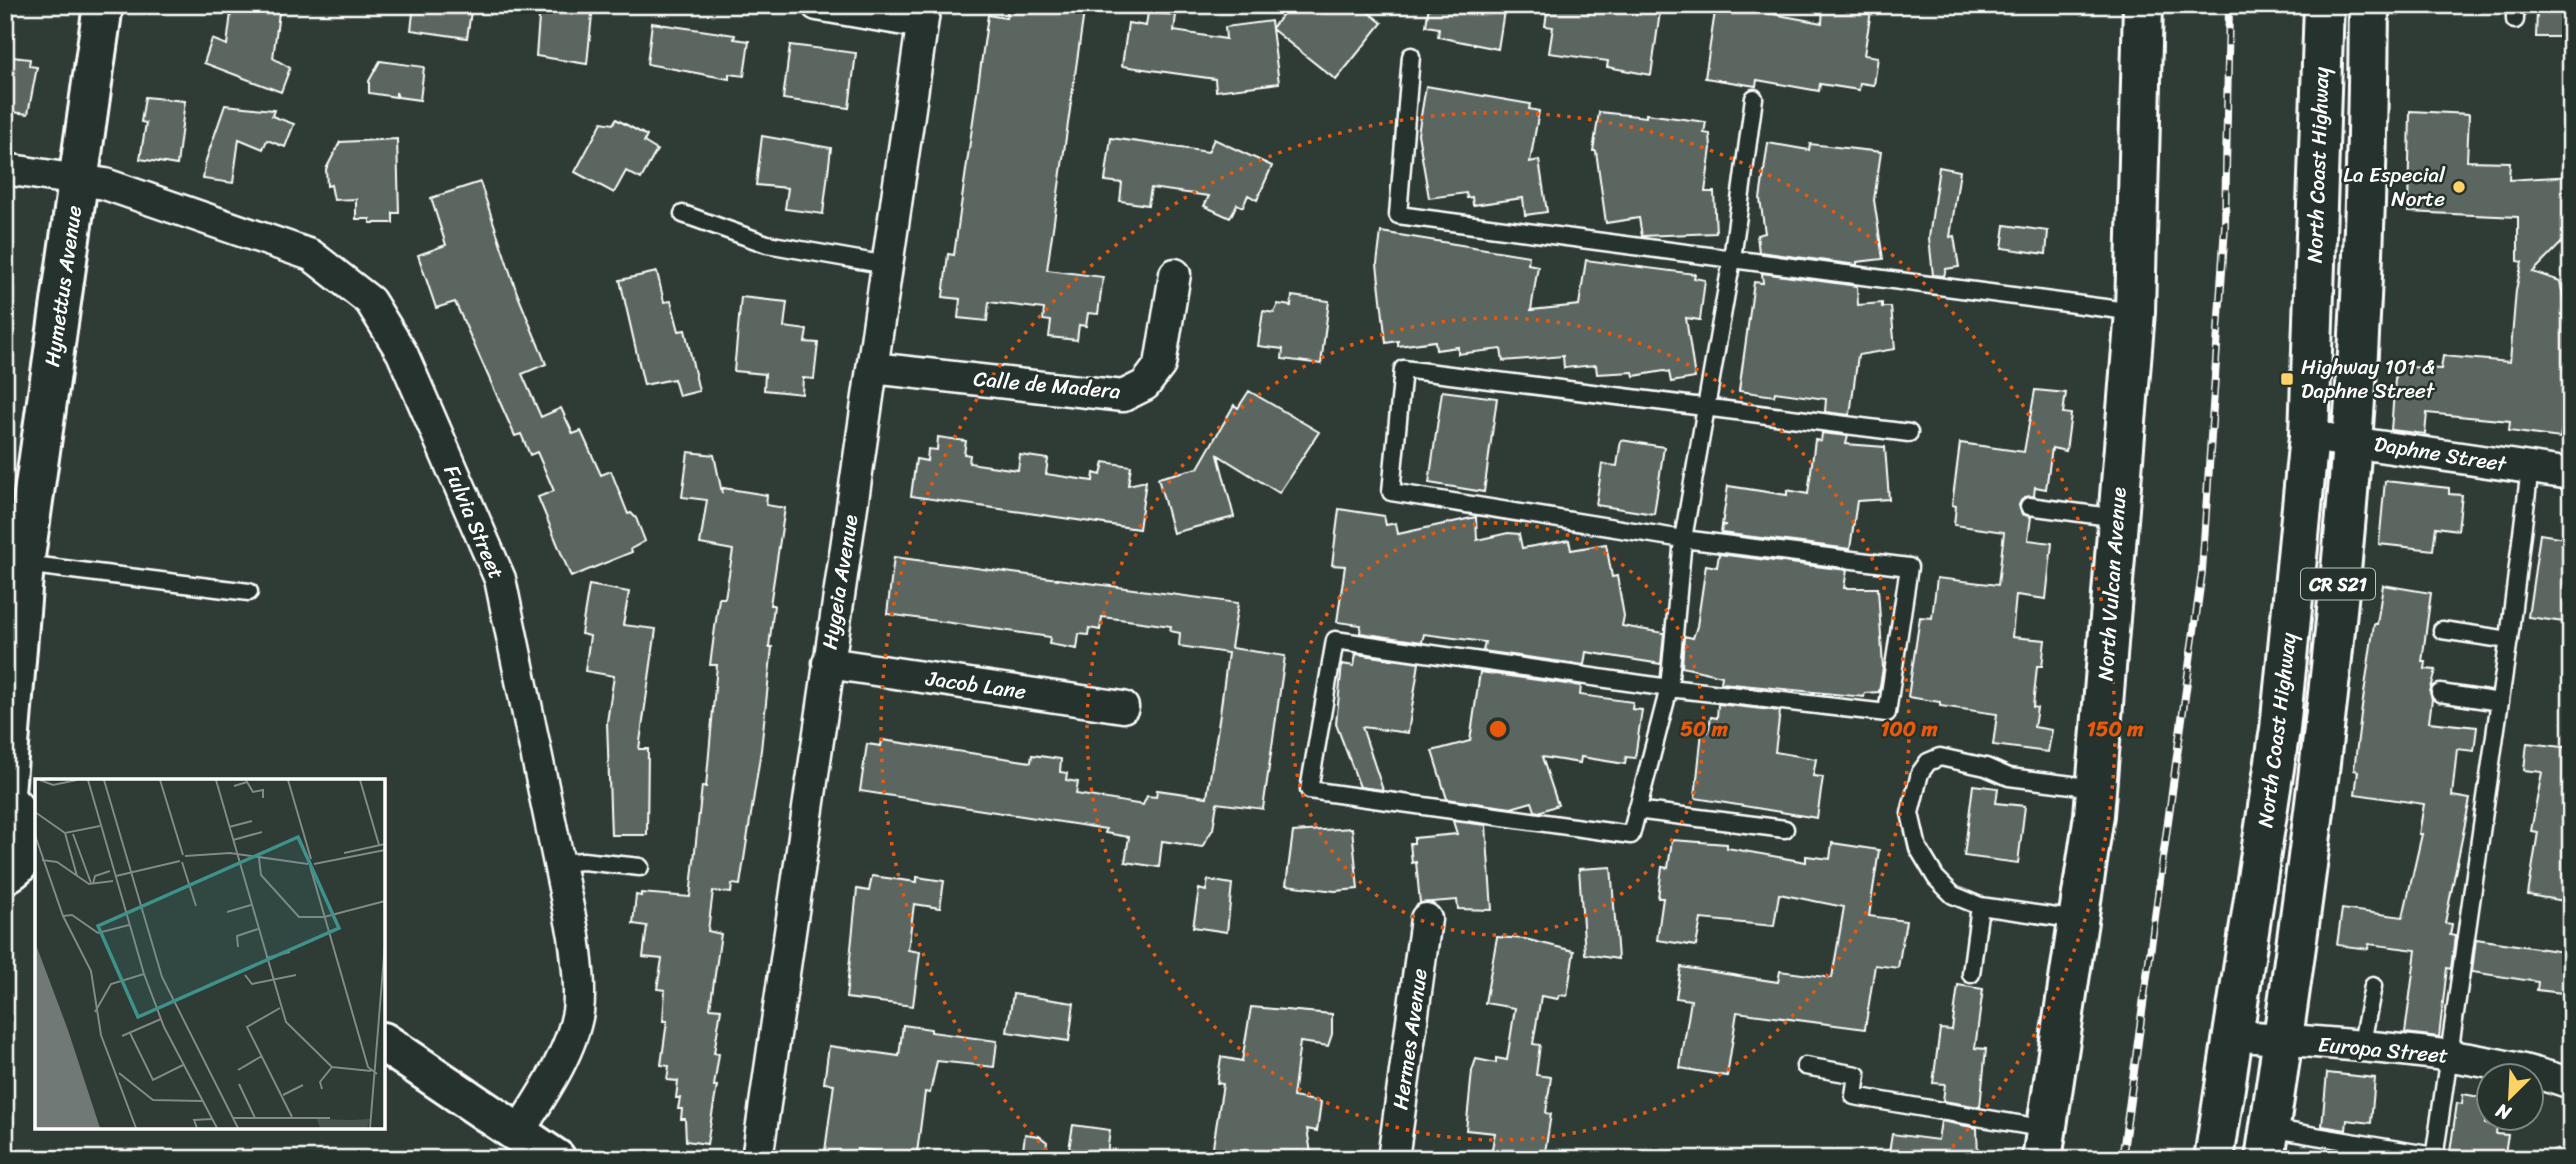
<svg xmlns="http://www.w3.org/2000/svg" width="2576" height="1164" font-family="Sriracha,sans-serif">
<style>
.built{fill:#3c4842}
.building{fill:#5b6661;stroke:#fff;stroke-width:2}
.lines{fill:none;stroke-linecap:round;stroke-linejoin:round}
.lane-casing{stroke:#fff;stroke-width:21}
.street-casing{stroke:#fff;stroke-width:35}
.secondary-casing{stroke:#fff;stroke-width:44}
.primary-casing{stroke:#fff;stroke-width:44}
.lane{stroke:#26332d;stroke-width:16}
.street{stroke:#26332d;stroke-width:30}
.secondary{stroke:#26332d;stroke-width:38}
.primary{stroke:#26332d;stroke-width:38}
.rail-casing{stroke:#fff;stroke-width:8}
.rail{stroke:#26332d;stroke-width:5;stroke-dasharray:16;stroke-linecap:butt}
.ring{fill:none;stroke:#e8590c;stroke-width:3.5;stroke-dasharray:3.5 7}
.poi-dot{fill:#ffd166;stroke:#26332d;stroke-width:2.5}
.labels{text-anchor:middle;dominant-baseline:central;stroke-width:5;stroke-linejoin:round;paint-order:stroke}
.shield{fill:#26332d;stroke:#bec2c0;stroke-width:2}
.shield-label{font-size:19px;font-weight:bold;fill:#fff}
.street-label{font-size:21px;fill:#fff;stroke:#26332d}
.poi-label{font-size:21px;fill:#fff;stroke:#26332d;text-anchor:end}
.inset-road{fill:none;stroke:#828986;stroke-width:2}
.view{fill:#3f918b;fill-opacity:0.15;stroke:#3f918b;stroke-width:3.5}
.inset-edge{fill:none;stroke:#fff;stroke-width:3.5}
.centre{fill:#e8590c;stroke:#26332d;stroke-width:3.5}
.ring-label{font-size:21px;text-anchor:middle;font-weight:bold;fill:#e8590c;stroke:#26332d;stroke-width:5;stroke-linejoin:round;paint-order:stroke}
</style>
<rect width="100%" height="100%" fill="#2f3b35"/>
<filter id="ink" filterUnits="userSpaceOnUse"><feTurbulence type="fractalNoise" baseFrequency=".0143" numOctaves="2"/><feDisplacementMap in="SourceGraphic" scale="14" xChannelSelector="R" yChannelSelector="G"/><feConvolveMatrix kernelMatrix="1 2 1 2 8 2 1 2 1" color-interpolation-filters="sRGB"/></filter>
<g filter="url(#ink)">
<!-- built -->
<path class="built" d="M2302 1142 2328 1143 2408 1159H2299Z"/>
<!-- building -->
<path class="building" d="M232 5H280L273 58 290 68 281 92 204 63 212 39 227 45Z
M414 5H472L467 38 411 30Z
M540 5H593L587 64 536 56Z
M1009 5H1085L1047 270 1103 277 1098 314 1088 313 1086 326 1079 325 1077 340 1049 337 1051 321 1043 320 1044 309 989 302 987 321 958 318 960 299 943 297 948 254 954 255 988 15 1006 18Z
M1290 5H1359L1382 23 1336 80 1272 29 1279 83 1216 91 1215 79 1122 66 1128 23 1146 26 1148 12 1176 15 1174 31 1226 39 1225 27 1271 21 1272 28Z
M1429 5H1505L1498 49 1438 37 1439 28 1426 26Z
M1548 5H1661L1651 75 1607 67 1608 61 1549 53 1553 27 1545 26Z
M1716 5H1769L1767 13 1822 23 1823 5H1872L1864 55 1878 57 1874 85 1860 83 1859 90 1820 84 1819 91 1757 80 1756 86 1705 78Z
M2537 12H2571V37H2536Z
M652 23 735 35 734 39 749 41 744 76 729 74V79L647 64Z
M790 45 856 53 849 108 783 99Z
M5 56 30 59 29 66 37 67 28 114 5 111Z
M380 61 424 67 420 100 398 97 396 92V97L369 93V81Z
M1426 86 1530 104 1529 109 1539 111 1530 162 1539 160 1547 212 1525 215 1523 198 1473 205 1472 197 1467 198 1466 193 1429 198 1418 134Z
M145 97 185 101 177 165 140 159 146 123 141 122Z
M225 105 274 110 272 116 294 124 285 147 267 140 263 149 239 139 233 183 203 179 205 163Z
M2410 111 2469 114 2467 161 2510 162 2509 180 2571 176V233L2533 272 2560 281 2571 336V424L2563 422 2560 438 2509 431 2510 421 2427 413 2425 434 2391 430 2396 366 2441 369 2443 356 2510 362 2516 290 2522 262 2518 261V217L2408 212Z
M1599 112 1646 117V114L1706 122 1704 133 1710 134 1711 148 1705 192H1714L1716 233 1642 236 1639 218 1606 223 1596 151H1593Z
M616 119 647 136 644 142 657 150 641 179 626 171 614 193 575 172 602 122 613 124Z
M762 136 831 148 823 214 785 209 788 188 756 185Z
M1111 138 1208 152 1214 139 1272 166 1257 200 1248 195 1243 207 1237 204 1230 218 1204 206 1209 196 1151 188 1148 205 1120 201 1122 183 1105 181Z
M397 139 399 213H393V223H370V219H356V199L334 200 331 185 327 186 326 169 340 142Z
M1768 143 1809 150 1810 144 1881 152 1874 200 1883 259 1857 262V265L1759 252 1757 235 1765 233 1760 199Z
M1939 167 1960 171 1950 237 1954 236 1959 267 1946 269 1944 276 1933 275 1929 238Z
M480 182 517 293 546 364 522 374 541 417 561 408 573 434 581 431 601 475 611 471 628 514 631 513 636 518 645 541 631 549 632 552 571 577 538 497 554 491 537 452 530 455 521 434 515 436 455 302 436 308 418 255 446 245 431 198Z
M2005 225 2048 231 2046 254 2002 248Z
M1381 232 1529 256 1528 264 1538 266 1531 310 1579 305 1586 260 1695 274 1694 278 1705 280 1700 320 1686 318 1695 378 1671 382 1669 372 1664 371 1634 376 1633 372 1597 374 1596 365 1564 368 1563 356 1503 361 1501 349 1458 354V347L1436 350 1435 341 1398 346V341L1386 343 1377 264Z
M657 272 664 302 671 301 679 331 685 330 699 391 679 396 674 379 644 385 620 280Z
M1762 273 1857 286 1858 305 1882 303V307H1891L1895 349 1858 355 1850 415 1825 412 1826 399 1775 392 1774 396 1739 391 1754 282 1763 283Z
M1292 296 1329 301 1321 364 1282 359 1283 349 1258 346 1263 311 1274 313 1278 304 1291 306Z
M741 297 787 302 784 327 807 330 805 342 818 343 814 379 803 378 802 394 764 390 765 374 734 371Z
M2035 390 2066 393 2063 413 2071 414 2066 451 2052 448 2046 489 2035 487 2034 496 2024 497 2019 505 2022 514 2031 517 2028 540 2052 543 2046 599 2016 595 2012 637 2045 640 2042 666H2037L2033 707 2037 708 2034 727 2052 730 2048 752 1993 745 1997 714 1940 706V702L1908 697 1920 617 1932 618 1937 578 1998 585 2004 532 1954 525 1956 506 1952 505 1960 443 2024 452Z
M1249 391 1319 432 1279 493 1218 455 1234 517 1173 533 1158 478 1198 468 1234 405 1238 408Z
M1442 391 1497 398 1484 492 1429 483Z
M1822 433 1848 436 1846 444 1885 447 1889 499 1857 501 1850 549 1721 533 1722 526 1726 525H1722L1728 486 1787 495V490L1808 494 1815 440 1821 441Z
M938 437 966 441 964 454 970 455 969 463 1018 470 1020 455 1048 459 1046 474 1093 481 1094 473 1101 475 1104 462 1131 466 1128 485 1146 481 1139 529 911 496 916 459 927 461 928 449 937 450Z
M1621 440 1664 447 1654 514 1596 505 1602 464 1617 466Z
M688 452 714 455 722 493 723 488 767 495 766 505 785 508 770 605H774L769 647H772L761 750 740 885 732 884 731 893 713 891 708 931 721 934 710 1008 721 1009 714 1053 719 1054 714 1086H717L707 1144 686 1141 685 1119H681L682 1109H678L680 1098H676L678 1081 667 1080 669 1066 661 1065 667 1021H663L665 990 657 989 662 959 643 957 647 926 633 924 636 895 641 896V893L690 897 702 786 706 787 717 665H710L719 598H725L733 550 700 544 707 500 682 497Z
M2385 481 2449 488V494L2462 495 2458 530 2436 527 2433 550 2379 544Z
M1339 509 1384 516 1386 525 1396 523 1398 534 1476 517 1477 540 1508 533 1519 534 1522 548 1569 540 1571 550 1606 544 1612 577 1617 576 1624 616 1622 626 1664 633 1661 664 1586 652 1584 665 1483 651 1485 642 1424 634 1422 642 1360 633 1361 625 1337 622 1345 566 1332 565Z
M2540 534 2571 539V623L2528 617Z
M1719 554 1847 570 1844 588H1878L1883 668 1879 692 1865 693 1864 697 1721 683 1722 676 1682 667 1684 636 1693 638 1697 626 1706 565 1717 567Z
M894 557 1238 603 1231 648 1285 656 1263 809 1217 803 1213 829 1202 847 1162 841 1159 867 1125 862 1129 837 1105 833 1106 829 860 791 867 744 881 746 882 740 1031 762 1032 755 1061 759 1060 772 1067 773 1066 780 1078 782 1076 794 1143 805 1147 796 1156 797 1157 790 1207 797 1220 714 1228 653 1179 646 1180 633 1170 631 1171 626 1127 620 1102 617 1100 630 1089 628 1088 635 1079 634 1077 649 1049 644 1050 637 887 614Z
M589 585 629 592 623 625 656 629 639 749H648L647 835H611L607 722 614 676 585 671 590 636 581 634Z
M2383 585 2431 593 2422 662H2426L2425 669 2436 670 2430 692 2432 699 2429 722 2477 727 2474 751 2457 749 2452 796 2470 799 2445 923 2452 924 2450 935 2455 936 2451 969 2447 968 2439 1037 2405 1033 2416 950 2369 944 2368 949 2337 945 2342 909 2403 917 2422 834H2419L2424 804 2355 794 2358 771 2354 770 2361 714 2374 624H2377Z
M1356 654 1419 663 1408 733 1362 727 1383 790 1360 787 1336 724 1342 664 1354 666Z
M1480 672 1581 686 1580 695 1633 702 1632 709 1642 710 1635 758 1626 757 1625 764 1581 757 1580 763 1542 757 1558 805 1539 812 1535 811 1532 802 1511 808 1447 799 1432 751 1470 741Z
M1718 704 1780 711 1775 752 1816 759 1813 776 1823 777 1817 818 1695 798 1702 731 1708 732 1711 717 1717 718Z
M2527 743 2571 748V902L2528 895 2538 832 2531 831 2542 772 2524 770Z
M1973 785 1998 788 1996 803 2025 806 2018 863 1964 856Z
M1453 821 1486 825 1492 910 1458 909 1457 900 1420 903 1416 862 1412 863 1410 843H1414V838L1457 834Z
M1352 828 1358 889 1335 891 1286 885 1293 832Z
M1672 840 1727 844V848L1806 862V856L1830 859 1832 843 1879 850 1869 916 1906 921 1898 968 1875 965 1865 1029 1737 1012 1727 1076 1680 1068 1691 1000 1676 998 1681 967 1778 982 1780 971 1832 978 1844 907 1779 894 1774 926 1701 919 1696 946 1657 940 1663 898H1658L1662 867 1668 868Z
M1611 867 1612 879 1618 959 1585 954 1579 869Z
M872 876 917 882V877L944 881 940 908 914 904 908 950 920 952 913 1006 846 998 857 889 869 891Z
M1208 880 1232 884 1227 932 1193 927 1199 889 1206 891Z
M1497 937 1525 939 1574 951 1567 996 1559 995 1558 999 1541 996 1533 1044 1540 1045 1536 1075 1551 1077 1546 1113 1551 1114 1544 1159 1491 1154 1495 1133 1466 1130 1472 1071 1476 1059 1496 1063V1058L1507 1060 1515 1008 1485 1003Z
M2476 939 2571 953V994L2537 990 2538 982 2472 972Z
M1958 985 1983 989 1975 1048 1986 1049 1980 1107 1943 1101 1945 1084 1933 1083 1940 1029 1952 1030Z
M1013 994 1074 1003 1069 1041 1007 1032Z
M1251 1007 1332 1014V1034L1328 1046 1300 1042 1293 1097 1321 1102 1317 1131 1307 1129 1312 1159H1211L1223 1084 1217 1083 1221 1057 1242 1061Z
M903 1025 931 1029V1032L997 1041 994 1067 937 1061 930 1093 925 1092 917 1153 907 1152 906 1155 857 1149 856 1155 825 1151 834 1084 824 1083 829 1046 899 1056Z
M2327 1073 2375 1078 2371 1123 2347 1120 2346 1130 2322 1126Z
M2463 1094 2485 1098V1124L2497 1125 2496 1134 2508 1135 2504 1159H2449L2457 1103 2462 1104Z
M1941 1121 1977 1128 1978 1159H1888L1892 1134 1938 1140Z
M1073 1125 1110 1130 1107 1154 1069 1149Z
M1025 1134 1039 1136 1047 1142 1045 1159H1022Z"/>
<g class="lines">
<!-- lane casing -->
<g class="lane-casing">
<path id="lane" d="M2515 20V5
M1411 56 1398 215 2135 312
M1754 98 1732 259 1683 539 1669 688 1631 835 1309 790 1335 640 1669 688 1887 713 1909 567 1683 539 1391 492 1403 369 1909 433
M683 214 767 244 887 265
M2029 506 2117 518
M24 564 249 592
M2442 630 2509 640
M2440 693 2500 702
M1636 810 1785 829
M558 863 583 861 640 867
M2078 920 1980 906 1953 895 1936 878 1918 848 1910 813 1920 773 1928 762 1940 757 1986 767 2009 777 2096 788
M1971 974 1980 906
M2361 1048 2373 986
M1805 1066 1857 1075 1854 1096 2047 1129
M2269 1128 2434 1156
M2434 1159 2510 631 2530 468"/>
</g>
<!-- street casing -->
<g class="street-casing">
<path id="street" d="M817 5 922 23
M5 169 105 184 311 255 370 301 402 353 500 579 574 936C577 961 581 987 578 1012 571 1054 540 1098 518 1133
M873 368 1123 396 1145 385 1160 365 1175 274
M2309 436 2571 474
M828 663 1123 707
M2234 1035C2343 1046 2467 1048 2571 1084
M757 1159 925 5
M1393 1159 1426 919"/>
</g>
<!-- secondary casing -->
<g class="secondary-casing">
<path id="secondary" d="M5 793 24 564 103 5
M2042 1159 2094 815 2135 312 2143 5"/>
</g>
<!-- primary casing -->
<g class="primary-casing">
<path id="primary" d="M5 800C31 819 38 857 5 874
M383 1042 556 1159
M2214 1159 2280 729 2309 436 2324 5
M2265 1159C2301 921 2334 682 2352 442 2363 297 2368 151 2369 5"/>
</g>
<!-- lane -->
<use href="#lane" class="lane"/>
<!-- street -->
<use href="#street" class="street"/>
<!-- secondary -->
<use href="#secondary" class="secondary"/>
<!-- primary -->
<use href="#primary" class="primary"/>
<!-- rail casing -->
<g class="rail-casing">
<path id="rail" d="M2122 1159 2202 572 2225 226 2229 5"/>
</g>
<!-- rail -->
<use href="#rail" class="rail"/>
</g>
</g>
<!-- distance rings -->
<g class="ring">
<circle cx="1498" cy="729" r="206"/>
<circle cx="1498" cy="729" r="411"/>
<path d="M1054 1158A617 617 0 1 1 1942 1158"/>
</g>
<!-- markers -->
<g class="poi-dot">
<circle cx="2459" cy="187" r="7"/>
<rect x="2280" y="372" width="14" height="14" rx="3.5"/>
</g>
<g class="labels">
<!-- shield labels -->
<rect class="shield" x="2301" y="568.5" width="74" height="31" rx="5"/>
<g class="shield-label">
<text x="2338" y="584">CR S21</text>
</g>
<!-- street labels -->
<g class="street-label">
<text transform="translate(2318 165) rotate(-88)">North Coast Highway</text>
<text transform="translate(63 286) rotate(-82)">Hymettus Avenue</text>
<text transform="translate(1047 385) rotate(5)">Calle de Madera</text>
<text transform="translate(2440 454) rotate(9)">Daphne Street</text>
<text transform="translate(474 522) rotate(67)">Fulvia Street</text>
<text transform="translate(840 582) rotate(-81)">Hygeia Avenue</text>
<text transform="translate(2112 584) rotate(-86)">North Vulcan Avenue</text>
<text transform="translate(976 685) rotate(8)">Jacob Lane</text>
<text transform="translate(2277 730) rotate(-83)">North Coast Highway</text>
<text transform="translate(1410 1039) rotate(-82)">Hermes Avenue</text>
<text transform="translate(2383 1050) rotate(5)">Europa Street</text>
</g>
<!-- poi labels -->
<g class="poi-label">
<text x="2445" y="175">La Especial<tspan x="2445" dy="24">Norte</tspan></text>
<text x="2301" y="367" text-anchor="start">Highway 101 &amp;<tspan x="2301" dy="24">Daphne Street</tspan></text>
</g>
</g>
<!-- overview -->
<g transform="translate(35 779)">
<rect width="350" height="350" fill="#2f3b35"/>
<path d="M282 340 316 341 335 340 332 349H285Z" fill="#4a544f"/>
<path d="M0 163 33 251 65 349H0Z" fill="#707975"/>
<path class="inset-road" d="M5 1 18 6 42 1M53 1 109 195 129 248 182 349M69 1 127 198 203 349M125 1 148 76M181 1 251 243 297 288 336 292M253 1 276 80M325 1 344 66M199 7 212 3 218 13 228 11V19M0 33 30 54 65 47M194 48 217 42M30 54 42 97M38 55 56 104M0 56 28 137 56 192 66 256 101 349M198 61 227 53M309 74 350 65M150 77 195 74 273 85M224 79 226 96 264 138H289L350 122M7 81 22 83 54 105 78 102M147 83 161 127M279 85 350 71M275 87 333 288 342 295M81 97 145 82M58 105 60 97 75 92M192 133 216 126M28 137 37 136 63 154 94 146M203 168 202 157 223 150M231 179 255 173M210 196 217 205 261 196M245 229 212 248 257 338M60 233 76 205 109 195M95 254 118 301 148 286M87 257 126 240M203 291 227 277M84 294 118 321 167 322M204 305 220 339M287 310 285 303 297 288M248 316 268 306M198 339H295M162 349 159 341 177 340M335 349 350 165"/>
<path class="view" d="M263 58 304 149 103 238 63 147Z"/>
<rect width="350" height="350" class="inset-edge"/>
</g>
<circle cx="1498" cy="729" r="10" class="centre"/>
<g class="ring-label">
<text x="1704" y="736">50 m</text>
<text x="1909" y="736">100 m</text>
<text x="2115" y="736">150 m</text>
</g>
<!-- margin -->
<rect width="2576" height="1164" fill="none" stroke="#26332d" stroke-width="28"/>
<rect x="14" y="14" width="2548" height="1136" fill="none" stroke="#fff" stroke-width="2.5" filter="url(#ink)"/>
<!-- north arrow -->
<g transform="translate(2510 1097) rotate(204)"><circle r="33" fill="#26332d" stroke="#7d8581" stroke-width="2"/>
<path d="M0-5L12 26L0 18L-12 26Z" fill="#ffd166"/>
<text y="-10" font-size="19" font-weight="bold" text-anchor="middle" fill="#ffffff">N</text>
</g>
</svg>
